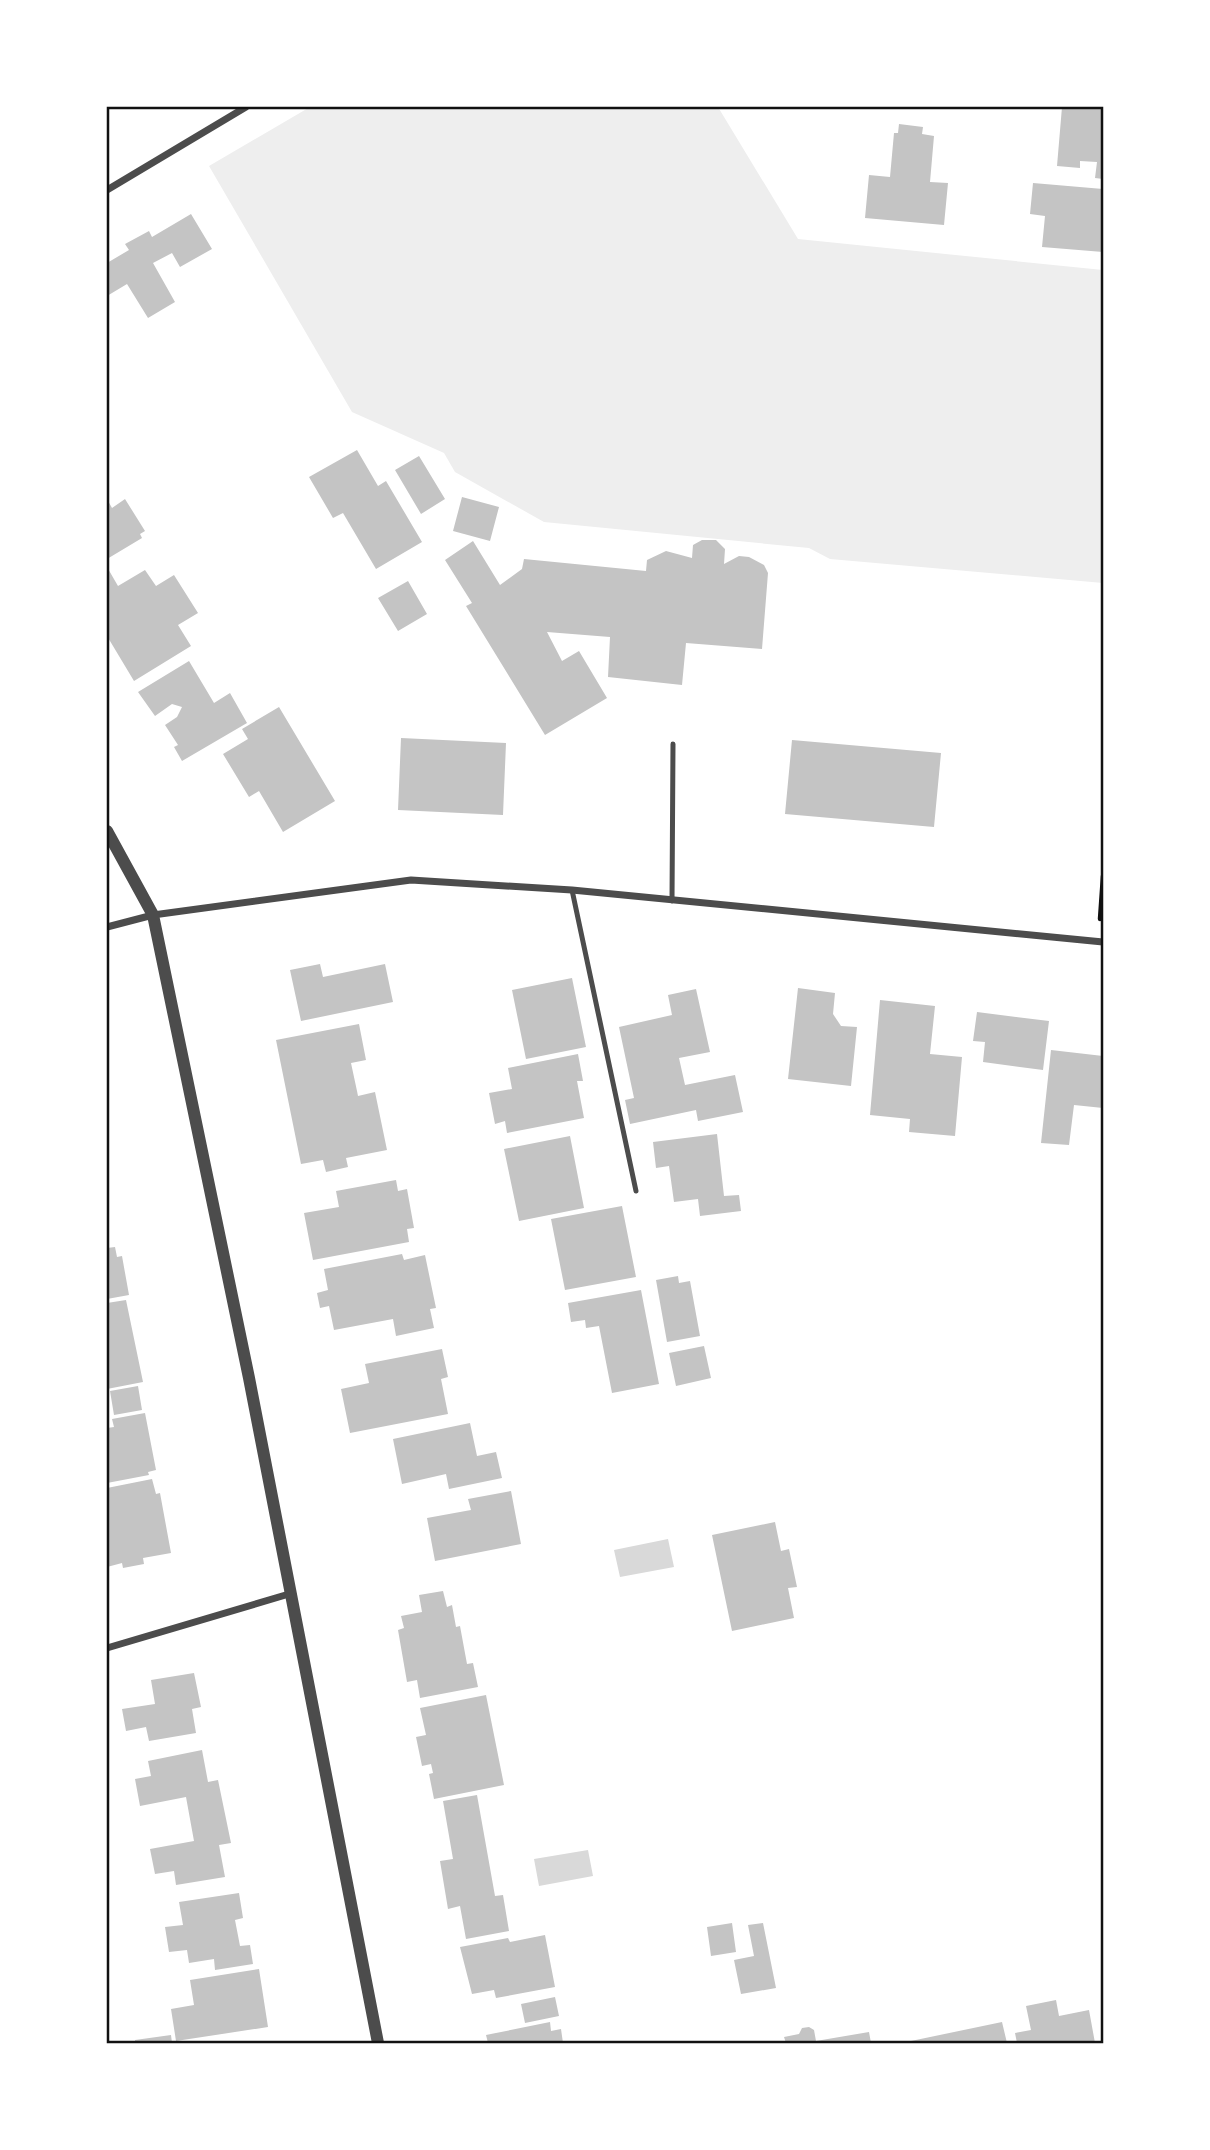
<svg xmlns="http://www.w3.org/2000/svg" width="1210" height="2150" font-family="Arial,sans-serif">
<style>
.green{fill:#eee}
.water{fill:#d9d9d9}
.building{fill:#c4c4c4}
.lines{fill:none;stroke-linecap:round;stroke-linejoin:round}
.path{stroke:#111;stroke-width:4.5}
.service{stroke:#4c4c4c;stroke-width:5}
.minor{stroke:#4c4c4c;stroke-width:7}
.tertiary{stroke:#4c4c4c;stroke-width:12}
.neatline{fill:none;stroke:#111;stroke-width:2.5}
</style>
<rect width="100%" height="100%" fill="#fff"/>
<!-- green -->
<path class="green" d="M310 107H718L798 239 1103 270V583L830 559 809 548 544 522 455 472 444 453 352 412 209 166Z"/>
<!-- water -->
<path class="water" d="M668 1539 674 1567 620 1577 614 1550Z
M588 1850 593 1876 539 1886 534 1859Z"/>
<!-- building -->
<path class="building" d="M1062 107H1103V179L1095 178 1097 162 1080 161V168L1057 166Z
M899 124 923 127 922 134 934 136 930 182 948 183 944 225 865 218 869 175 890 177 894 133H898Z
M1033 183 1103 189V252L1042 247 1045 216 1030 214Z
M191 214 212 249 180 267 172 253 153 263 175 302 148 318 127 284 107 296V263L129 250 125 244 149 231 152 237Z
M357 450 378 486 386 481 422 542 376 569 343 513 333 518 309 477Z
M419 456 445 499 421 514 395 470Z
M462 497 499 507 490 541 453 531Z
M107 499 112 508 125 499 145 531 140 534 142 538 107 559Z
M702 540H716L725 549 724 564 739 556 749 557 764 565 768 573 762 649 686 643 682 685 608 677 610 637 547 632 562 661 579 651 607 698 545 735 466 606 472 603 445 560 473 541 500 585 522 569 524 559 646 571 647 560 666 551 692 558 693 545Z
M107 567 118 586 145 570 156 586 174 575 198 613 178 625 191 646 134 681 107 636Z
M408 581 427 614 398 631 378 598Z
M189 661 214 703 230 693 247 723 182 761 174 747 178 745 165 725 177 717 182 707 172 704 155 716 138 692Z
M279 707 335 801 283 832 259 791 249 797 223 754 248 739 242 729Z
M401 738 506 743 503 815 398 810Z
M792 740 941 753 934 827 785 814Z
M320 964 323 977 385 964 393 1002 301 1021 290 970Z
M572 978 586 1047 526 1059 512 990Z
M798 988 835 993 833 1014 841 1026 857 1027 851 1086 788 1079Z
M696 989 710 1052 679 1058 685 1085 735 1075 743 1112 698 1121 696 1110 630 1124 625 1100 634 1098 619 1027 672 1015 668 995Z
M880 1000 935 1006 930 1054 962 1057 955 1136 909 1132 910 1119 870 1115Z
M977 1012 1049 1021 1043 1070 983 1062 985 1042 973 1041Z
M359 1024 366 1060 351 1063 357 1091 358 1096 375 1092 387 1150 346 1158 348 1167 326 1172 323 1160 301 1164 276 1040Z
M1051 1050 1103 1056V1108L1074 1105 1069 1145 1041 1143Z
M578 1054 583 1081H577L584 1118 507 1133 505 1121 495 1124 489 1093 512 1089 508 1068Z
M717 1134 724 1196 739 1195 741 1211 700 1216 698 1199 674 1202 669 1166 656 1168 653 1142Z
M570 1136 584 1208 519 1221 504 1149Z
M396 1180 398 1191 407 1189 414 1228 407 1229 409 1242 313 1260 304 1213 339 1207 336 1191Z
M622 1206 636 1277 565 1290 551 1219Z
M115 1247 117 1257 122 1256 129 1295 107 1299V1248Z
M402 1254 404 1260 425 1255 436 1308 430 1309 434 1328 396 1336 393 1319 334 1330 329 1306 320 1308 317 1293 328 1290 324 1269Z
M678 1276 679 1283 690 1281 700 1336 667 1342 656 1280Z
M641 1290 659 1384 612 1393 599 1326 586 1328 585 1320 571 1322 568 1303Z
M126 1300 143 1382 107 1389V1303Z
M704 1346 711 1378 676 1386 669 1353Z
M442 1349 448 1377 441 1379 448 1414 350 1433 341 1389 369 1383 365 1364Z
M138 1386 142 1410 114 1415 110 1391Z
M145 1413 156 1470 148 1472 149 1475 107 1483V1428L114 1427 112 1419Z
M470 1423 477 1456 496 1452 502 1478 449 1489 446 1474 402 1484 393 1439Z
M152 1479 156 1494 160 1493 171 1553 143 1558 144 1564 123 1568 122 1563 107 1567V1488Z
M511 1491 521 1544 435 1561 427 1518 471 1510 468 1499Z
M775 1522 781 1551 789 1549 797 1587 788 1588 794 1618 732 1631 712 1535Z
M443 1591 447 1607 452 1605 456 1627 460 1626 467 1664 473 1663 478 1687 420 1698 417 1680 407 1682 398 1630 404 1628 401 1616 422 1612 419 1595Z
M194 1673 201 1707 192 1709 196 1733 149 1741 146 1727 126 1731 122 1709 155 1704 151 1680Z
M486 1695 504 1785 434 1799 429 1774 433 1773 431 1764 422 1766 416 1737 426 1735 420 1708Z
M202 1750 208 1782 218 1780 231 1843 219 1845 225 1877 176 1885 174 1871 155 1874 150 1849 194 1841 186 1797 140 1806 135 1779 151 1776 148 1761Z
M477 1795 495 1896 503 1895 509 1931 466 1939 460 1906 448 1909 440 1861 453 1859 443 1801Z
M239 1893 243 1918 235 1920 240 1946 250 1945 253 1964 215 1970 214 1959 189 1963 187 1950 169 1952 165 1927 183 1925 179 1902Z
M732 1923 736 1952 711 1956 707 1927Z
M763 1923 776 1988 741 1994 734 1960 754 1956 748 1925Z
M545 1935 555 1987 496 1998 494 1990 472 1994 460 1947 508 1938 510 1942Z
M259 1969 268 2027 176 2041 171 2009 194 2005 190 1980Z
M555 1997 559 2016 525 2023 521 2004Z
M1056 2000 1059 2016 1089 2010 1095 2043H1017L1015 2033 1031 2030 1026 2006Z
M550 2022 551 2031 561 2029 563 2043H488L486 2035Z
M1002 2022 1007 2043H911V2041Z
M809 2027 814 2030 816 2041 869 2032 871 2043H786L784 2037 799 2034 802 2028Z
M171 2035 172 2043H135V2040Z"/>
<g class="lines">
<!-- path -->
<path class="path" d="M1100 919 1103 876"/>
<!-- service -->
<path class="service" d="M572 890 636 1191
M672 901 673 744"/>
<!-- minor -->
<path class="minor" d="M107 190 246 107
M107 927 153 915 411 880 572 890 1103 942
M107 1648 289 1594"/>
<!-- tertiary -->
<path class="tertiary" d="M107 831 153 915 249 1378 378 2043"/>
</g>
<!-- border -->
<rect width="1210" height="2150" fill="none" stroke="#ffffff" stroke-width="217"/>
<rect x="108" y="108" width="994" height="1934" class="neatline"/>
</svg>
